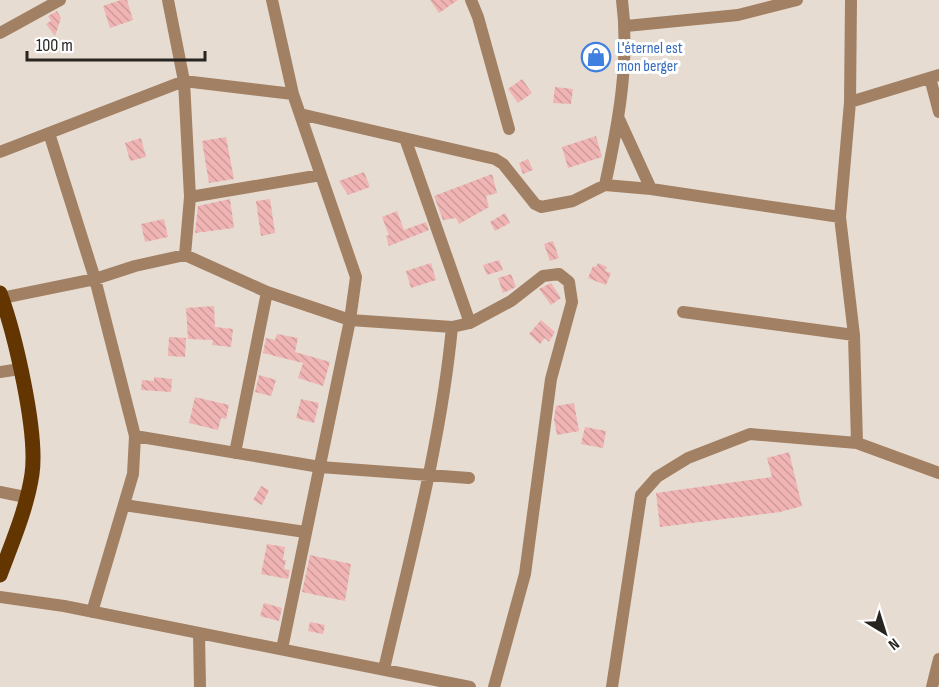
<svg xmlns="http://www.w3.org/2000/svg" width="939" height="687" font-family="'Sofia Sans Condensed',sans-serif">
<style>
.building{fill:url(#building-back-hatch)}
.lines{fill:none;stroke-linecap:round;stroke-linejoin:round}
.minor{stroke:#a28064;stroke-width:12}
.major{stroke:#633500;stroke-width:15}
.labels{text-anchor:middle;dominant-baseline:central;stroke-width:6;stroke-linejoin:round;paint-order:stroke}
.shop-label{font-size:16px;fill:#366cbe;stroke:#fff;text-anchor:start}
</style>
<defs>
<pattern id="building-back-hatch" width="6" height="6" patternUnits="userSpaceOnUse" patternTransform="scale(1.5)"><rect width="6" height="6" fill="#efb4b3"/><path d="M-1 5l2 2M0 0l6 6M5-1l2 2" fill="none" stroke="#cd9b9a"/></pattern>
</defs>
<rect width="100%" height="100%" fill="#e7dcd2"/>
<!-- building -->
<path class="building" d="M121 0H127L133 20 110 28 103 6Z
M430 0H458L439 13Z
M57 11 61 18 55 36 46 24 51 21 48 16Z
M522 79 532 93 518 103 508 89Z
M555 87 573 89 571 104 553 103Z
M596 136 602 157 568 168 562 147Z
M226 137 234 179 209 183 202 141Z
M141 138 146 157 130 161 125 143Z
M528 159 533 170 523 174 519 163Z
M364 172 370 187 348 195 339 181Z
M492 174 497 193 486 196 489 207 459 224 456 218 443 220 434 196Z
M230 199 234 228 195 233 198 206Z
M270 199 275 233 261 236 256 201Z
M397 211 404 230 426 222 429 230 389 246 386 236 389 235 382 217Z
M505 213 510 223 495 231 490 222Z
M164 219 168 237 145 242 141 224Z
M553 241 559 258 550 261 544 244Z
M499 260 503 270 487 275 483 265Z
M431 263 436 280 411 288 406 271Z
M598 263 607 267 605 271 611 273 606 285 588 278 593 266 596 267Z
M511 274 516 287 503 293 498 278Z
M551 283 561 298 551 305 539 289Z
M214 306 215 327 233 329 231 347 212 345 213 340 188 339 186 308Z
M541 320 555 332 549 342 545 338 540 344 529 334Z
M277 334 298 338 295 352 330 362 323 386 298 378 303 363 263 353 266 338 275 340Z
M169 337 186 338 185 357 168 356Z
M259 375 276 380 271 396 255 392Z
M154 377 172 379 171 392 141 390 142 380 154 381Z
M195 397 229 405 226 419 221 418 218 430 189 423Z
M301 399 319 403 314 423 296 418Z
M574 403 579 431 557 435 554 419 556 406Z
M585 427 606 431 603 448 581 444Z
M789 452 802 506 780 512 660 527 656 493 772 477 767 458Z
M261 486 269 490 262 505 253 500Z
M267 544 285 547 283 560H286L284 569 290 570 288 579 261 574Z
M310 555 351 564 345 601 302 592Z
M264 603 282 608 279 621 260 616Z
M310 622 325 625 323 634 308 631Z"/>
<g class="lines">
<!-- minor -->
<path class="minor" d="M168 0 184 81 190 197 185 255
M272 0 293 94 356 277 350 320 282 649
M471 0 478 17 509 129
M851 0 850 102 840 217 854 335 857 443
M626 26 738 15 797 0
M0 33 60 0
M930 78 939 112
M850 102 939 75
M300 114 495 159 503 164 535 204 541 207 573 201 605 185 651 189 840 217
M619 119 651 189
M49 133 95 279 135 436 133 474 92 612
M406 141 470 323
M0 152 184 81 293 94
M605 185C618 125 630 62 622 0
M190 197 321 175
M2 298 95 279 135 266 185 255 267 292 350 320 452 327 470 323 511 301 543 276 559 274 569 282 572 302 551 379 525 574 494 687
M683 312 854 335
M0 372 20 369
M135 436 320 467 469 478
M235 453 267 292
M0 492 25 497
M124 505 305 532
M0 597 64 606 470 687
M199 634 200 687
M384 669C410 556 441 443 452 327
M612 687 641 495 657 477 688 458 750 434 857 443 939 473
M932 687 939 659"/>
<!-- major -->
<path class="major" d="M0 293C15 334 38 432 32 474 27 508 12 543 0 575"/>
</g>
<!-- icons -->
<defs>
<g id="shop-ring" transform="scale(1.5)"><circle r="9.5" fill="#fff" stroke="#3f7fe0" stroke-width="1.5"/><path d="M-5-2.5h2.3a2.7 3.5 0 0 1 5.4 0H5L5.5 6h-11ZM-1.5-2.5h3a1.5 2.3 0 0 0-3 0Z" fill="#3f7fe0"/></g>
</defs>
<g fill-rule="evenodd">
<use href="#shop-ring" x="596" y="57"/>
</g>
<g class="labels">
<!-- shop labels -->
<g class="shop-label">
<text x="617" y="48">L'éternel est<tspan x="617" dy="18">mon berger</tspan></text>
</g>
</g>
<!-- north arrow -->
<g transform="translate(885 633) rotate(142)" stroke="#ffffff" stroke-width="4.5" paint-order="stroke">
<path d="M0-4.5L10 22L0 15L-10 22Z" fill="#282420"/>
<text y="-9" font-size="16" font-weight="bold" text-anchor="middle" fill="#282420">N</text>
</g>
<!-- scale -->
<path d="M27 51v9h178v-9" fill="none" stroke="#282420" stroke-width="3"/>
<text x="36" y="51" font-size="18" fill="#282420" stroke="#ffffff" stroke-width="4.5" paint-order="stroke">100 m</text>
</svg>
